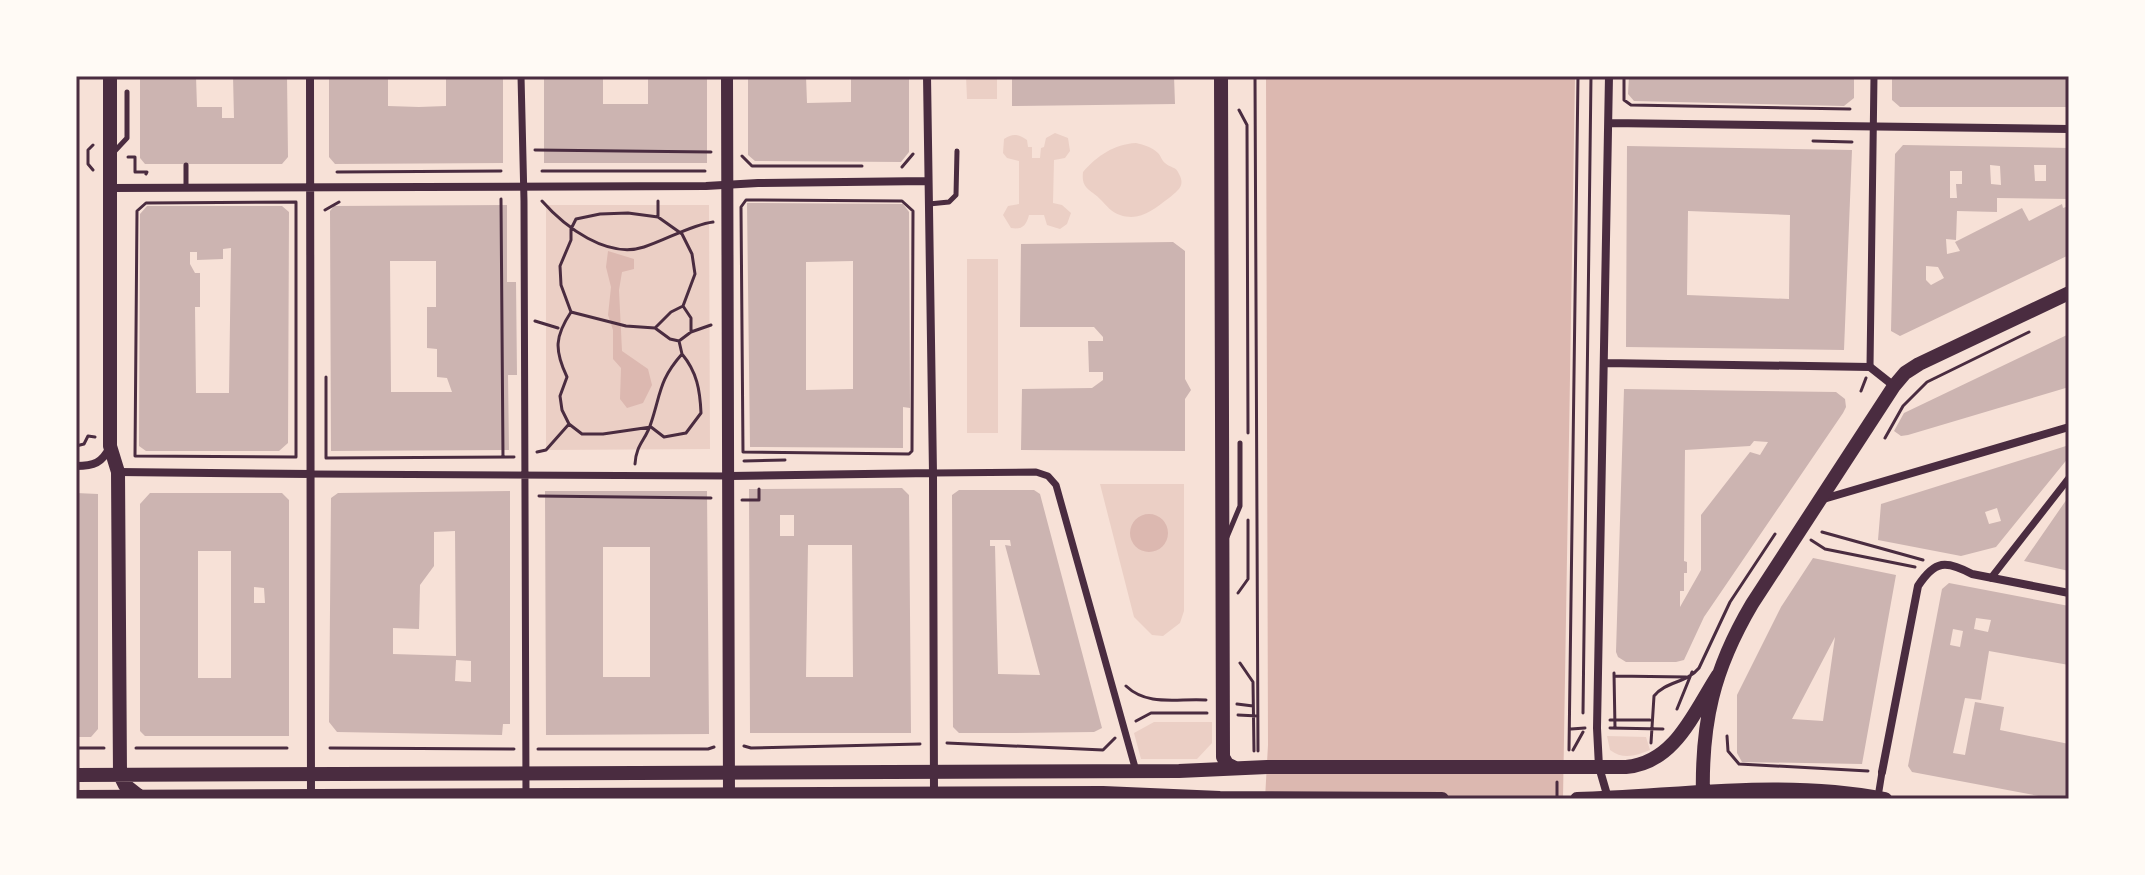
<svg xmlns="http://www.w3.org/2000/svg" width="2145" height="875" font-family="Karla,sans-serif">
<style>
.green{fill:#ebcfc5}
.water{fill:#dcb8b0}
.building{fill:#ccb4b1;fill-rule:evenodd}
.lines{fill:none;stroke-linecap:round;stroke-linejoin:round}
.path{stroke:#4a2c40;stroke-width:3}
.service{stroke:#4a2c40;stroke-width:5}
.pedestrian{stroke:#4a2c40;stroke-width:7}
.minor{stroke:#4a2c40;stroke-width:8}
.tertiary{stroke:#4a2c40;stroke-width:12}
.secondary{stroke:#4a2c40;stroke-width:14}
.neatline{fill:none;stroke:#4a2c40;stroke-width:3}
</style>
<rect width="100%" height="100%" fill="#f7e1d7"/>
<!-- green -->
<path class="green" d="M966 76H997V99H967Z
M1055 133 1068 138 1070 151 1065 158 1054 160 1053 203 1062 205 1071 213 1067 224 1060 229 1047 225 1044 215H1029C1026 226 1022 230 1011 228L1003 215 1008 206 1019 204V161L1007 158 1003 153 1004 139C1013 133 1018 134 1027 140L1028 147H1032V158H1040L1041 148 1044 147 1046 138Z
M1136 143C1144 145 1152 147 1158 153 1161 156 1162 161 1165 163 1170 168 1176 166 1179 174 1186 186 1177 191 1169 198 1154 209 1140 222 1120 215 1111 212 1107 206 1101 200 1091 189 1081 190 1083 172 1097 156 1114 144 1136 143Z
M546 205H709L710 449 546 450Z
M967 259H998V433H967Z
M1100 484H1184V611L1180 623 1163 636 1152 635 1134 617Z
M1154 722H1212V743L1197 759H1141L1134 733Z
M1607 736 1646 737 1650 750C1636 756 1623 760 1610 750Z"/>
<!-- water -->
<path class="water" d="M1266 76H1575L1563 799H1265L1268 745Z
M608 251 634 259V269L622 272 619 290 622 351 648 369 652 385 643 403 627 408 620 399 621 368 613 359V330L608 315 611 287 606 267Z
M1130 533a19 19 0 1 1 38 0a19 19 0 1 1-38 0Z"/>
<!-- building -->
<path class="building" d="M140 76H196L197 107H222V118H234L233 76H287L288 157 282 164H145L140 158Z
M329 76H388V106L419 107 446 106V76H503V163L335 164 329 157Z
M544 76H603V104H648V76H707V163H544Z
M748 76H806L807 103 851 102V76H909V152L901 162 755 161 748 155Z
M1012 76H1174L1175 104 1012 106Z
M1629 76H1854V98L1844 106 1634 101 1628 94Z
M1892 76H2069V107H1900L1892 100Z
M1903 145 2069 148V199L1997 198V212L1957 211 1956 240 1946 239 1947 254 1960 251 1955 242 2022 208 2029 221 2062 204 2063 208 2069 206V255L1900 336 1891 331 1895 154ZM1990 165 2000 166 2001 185 1991 184ZM2034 165H2046V181H2035ZM1950 171H1962V184H1956L1957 198H1950ZM1926 266 1938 267 1944 278 1931 285 1926 280Z
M1627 146 1852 150 1844 350 1626 347ZM1688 211 1790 215 1789 299 1687 295Z
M747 203 903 204 909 212 910 408 903 407V448L750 447ZM853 261V389L806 390V262Z
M507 205V282H516L517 375H508L509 450 331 451 330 211 334 206ZM390 261H436V307H427V348L437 349V377L447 378 452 392H391Z
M147 206H282L289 212 288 443 279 451H146L139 446 140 214ZM231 248 229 393H196L195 307H200V273H195L190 264V252H197V260L223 259V249Z
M1173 242 1185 251V379L1191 390 1185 399V451L1021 450 1022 389 1092 388 1103 380V372H1089L1088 341H1103V337L1094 327H1020L1021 244Z
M2069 334V387L1908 435 1901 436 1894 431 1904 413Z
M1624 389 1836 392 1845 399 1846 407 1843 413 1704 617 1684 660 1676 662H1626L1618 657 1616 652ZM1754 441 1768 442 1760 455 1750 452 1701 515V570L1680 607V591H1684V573H1687V562L1684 561 1685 450 1750 446Z
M2066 446 2069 448V457L1996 547 1961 556 1878 540 1881 504ZM1997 508 2001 521 1989 524 1985 512Z
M902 488 909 495 911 733H750L749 489ZM780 515H794V536H780ZM808 545H852L853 677H806Z
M959 490H1034L1040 494 1102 728 1094 732 1014 733H959L953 727 952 495ZM990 540H1010L1011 546 1005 545 1040 675 998 674 995 546H990Z
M510 491V724H503L502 735 337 732 329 722 331 498 338 493ZM455 531 456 656 393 654V628L419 629 420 585 434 566V532ZM456 660 471 661V682L455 681Z
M545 491H707L709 734 546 735ZM603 547H650V677H603Z
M76 493 98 494V729L91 737H76Z
M150 493H282L289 500V736H145L140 731V504ZM198 551H231V678H198ZM254 587 264 588 265 603H254Z
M2069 496V571L2024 561Z
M1813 558 1896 575 1862 764 1742 762 1737 753V695L1781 607ZM1835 637 1823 721 1792 719Z
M1949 583 2069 606V665L1989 651 1981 700 1965 698 1953 753 1965 755 1975 702 2004 707 2000 730 2069 744V799H2055L1912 772 1908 766 1942 589ZM1976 618 1991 620 1988 632 1974 629ZM1953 629 1963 631 1960 647 1950 645Z"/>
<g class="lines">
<!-- path -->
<path class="path" d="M1255 76 1258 751
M1624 76V100L1631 105 1850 109
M1239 110 1247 125 1248 433
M1813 141 1852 142
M535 150 711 152
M742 156 752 166H862
M128 157H135V172H147L146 174
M902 167 913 154
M93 170 88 164V150L93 145
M542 171H705
M337 172 501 171
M501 199 503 457
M746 200 902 201 913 211 912 451 909 454 743 452 741 207Z
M542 201C565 227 607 259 644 247 666 240 691 225 713 222
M658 201V217
M296 202V457L135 456 137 211 146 203Z
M325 210 339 202
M628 213 658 217 682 234 692 254 695 274 683 306 671 312 655 328 626 326 571 312 561 285 560 266 571 240V229L576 219 600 214Z
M683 306 691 318V332
M571 312C555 336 554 350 567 377L560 396 562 410 569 424 582 434H603L651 427 664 437 686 433 701 413C700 390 697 372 682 354
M535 321 558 328
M655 328 670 339 679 341
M326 377V458L514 457
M1861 391 1866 378
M1885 438 1903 406 1927 382 2029 332
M76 446 84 444 88 436 95 437
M537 452 546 450 569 424
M744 461 785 460
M635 464C636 444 646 440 651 423 661 393 659 380 682 354L679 341 691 332 711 325
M539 496 711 498
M742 500H759V489
M1822 532 1923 560
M1811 540 1825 549 1915 567
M1238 593 1248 579V520
M1240 663 1253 682 1254 751
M1614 673 1615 728
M1614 676 1686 677
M1126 686C1148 707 1178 698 1206 700
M1237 704 1253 706
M1677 709 1692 672
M1583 713 1591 76
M1238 715 1258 716
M1610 720H1650
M1136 721 1151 713H1207
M1610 728 1663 729
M1571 729 1585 728
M1727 736 1728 751 1739 764 1868 771
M947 743 1103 750 1115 738
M1651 743 1654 696C1666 681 1687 683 1699 668L1730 602 1775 534
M744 746 751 748 920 744
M76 748H104
M136 748H287
M330 748 514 749
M538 749H708L714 747
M1569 750 1578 76
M1573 750 1583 732
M1557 799V782"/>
<!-- service -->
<path class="service" d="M113 153 127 138V92
M186 165V187
M929 204 949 202 956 195 957 151
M1227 537 1240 506V443"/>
<!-- pedestrian -->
<path class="pedestrian" d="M521 76 524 201 526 797
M1870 367 1874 76
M933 473 1036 472 1048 476 1056 485 1136 771
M311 474 730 476
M1991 578 2069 478
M1878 797 1882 772"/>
<!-- minor -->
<path class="minor" d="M310 76 311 799
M927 76 933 473 934 794
M1609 123 2069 129
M110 188 706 186 758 183 928 181
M1605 363 1870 367 1894 386
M76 466C94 466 102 463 110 447
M118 472 311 474
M730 476 933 473
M1820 500 2069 427
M1882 772 1918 586C1935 560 1946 560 1972 574L2069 593
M1608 798 1599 767 1597 728 1609 76"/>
<!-- tertiary -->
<path class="tertiary" d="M727 76 729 799"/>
<!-- secondary -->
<path class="secondary" d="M110 76V446L118 472 120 775 125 785 139 796
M1221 76 1223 757 1227 764 1235 768
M76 775 1179 771 1267 767H1626C1675 763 1694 712 1718 675
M76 797 1103 793 1220 798 1442 799
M1577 799C1679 796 1783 779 1885 799
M1703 799C1701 723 1713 670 1752 604L1894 386 1905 373 1919 364 2069 293"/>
</g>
<!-- border -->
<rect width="2145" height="875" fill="none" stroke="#fffaf5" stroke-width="156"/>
<rect x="78" y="78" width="1989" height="719" class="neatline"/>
</svg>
